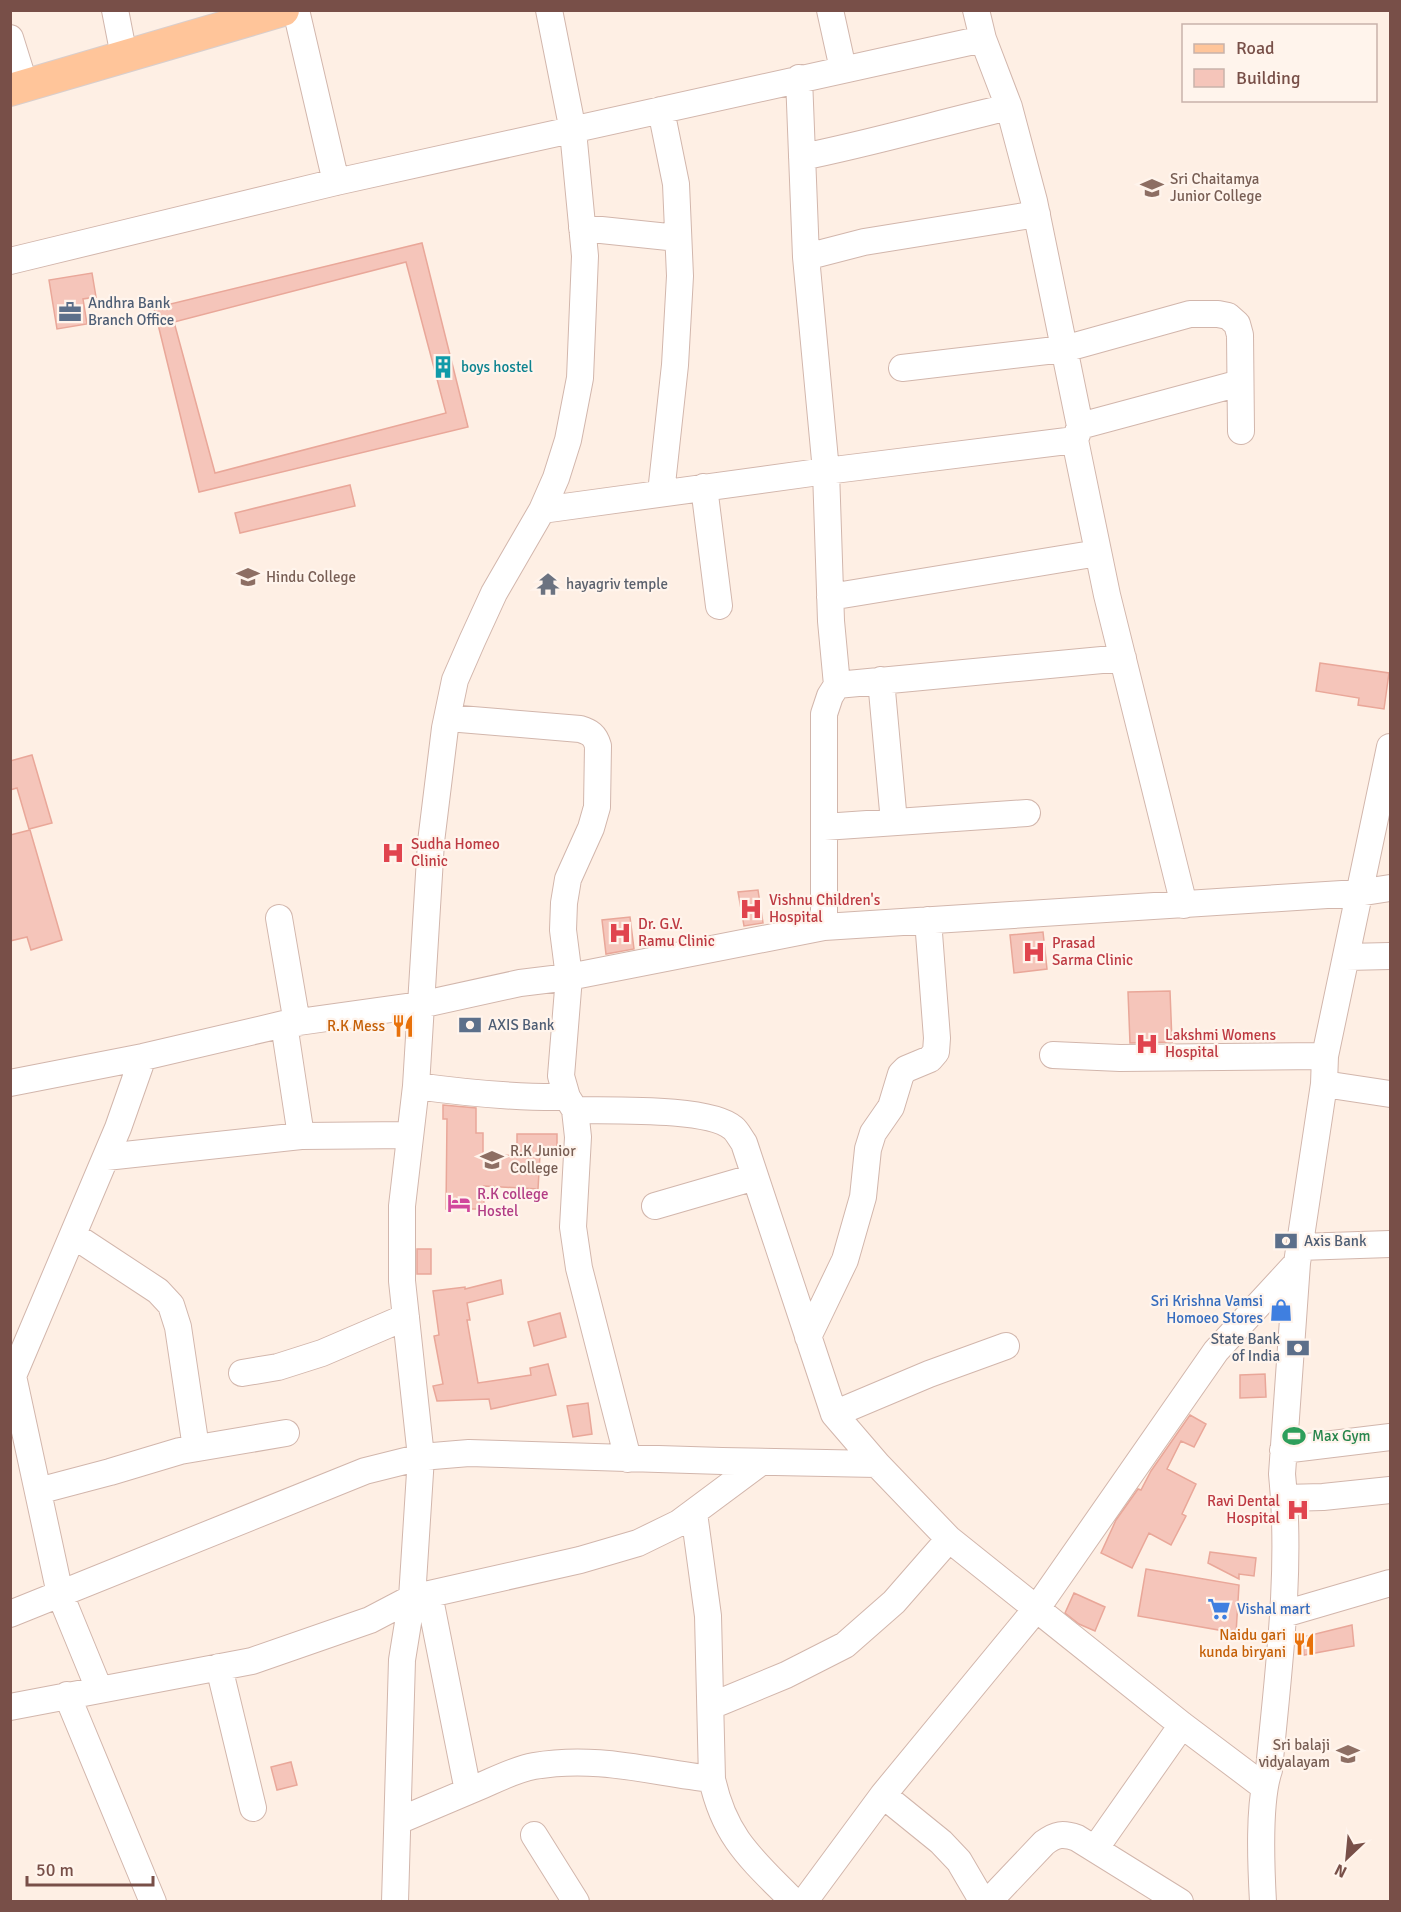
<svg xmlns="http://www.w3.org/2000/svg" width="1401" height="1912" font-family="Signika,sans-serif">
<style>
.building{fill:#f5c5ba;stroke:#e9a799;stroke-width:1.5;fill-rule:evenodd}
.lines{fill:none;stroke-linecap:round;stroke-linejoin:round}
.minor-casing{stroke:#d2b6ac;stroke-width:28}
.major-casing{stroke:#d9cecc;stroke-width:34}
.minor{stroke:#fff;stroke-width:26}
.major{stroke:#ffc59a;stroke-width:32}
.labels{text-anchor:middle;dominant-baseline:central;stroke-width:4.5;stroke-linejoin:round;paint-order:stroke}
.education-label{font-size:15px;fill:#785e54;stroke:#fff4ec;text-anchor:start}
.service-label{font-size:15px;fill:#4e5e75;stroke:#fff4ec;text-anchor:start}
.culture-label{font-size:15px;fill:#0d838f;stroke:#fff4ec;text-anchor:start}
.worship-label{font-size:15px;fill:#5b616d;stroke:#fff4ec;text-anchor:start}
.health-label{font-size:15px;fill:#be3a42;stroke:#fff4ec;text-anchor:start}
.food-label{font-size:15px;fill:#c56008;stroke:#fff4ec;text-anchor:end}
.hotel-label{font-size:15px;fill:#b23c85;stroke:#fff4ec;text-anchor:start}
.shop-label{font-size:15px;fill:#366cbe;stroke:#fff4ec;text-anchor:end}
.leisure-label{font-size:15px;fill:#27864d;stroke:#fff4ec;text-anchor:start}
</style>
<rect width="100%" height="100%" fill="#feefe4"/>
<!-- building -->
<path class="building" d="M422 243 468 427 199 492 154 308ZM406 262 446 413 215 473 174 322Z
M92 273 96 297 83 299 87 324 57 329 49 280Z
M350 485 355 506 240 533 235 513Z
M1320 663 1389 673 1384 709 1358 705 1359 698 1316 691Z
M32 755 52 823 29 829 17 788 10 790V761Z
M30 830 62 940 31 950 27 937 10 941V835Z
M758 890 763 923 744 926 738 892Z
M630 917 634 949 606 954 602 920Z
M1043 932 1047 969 1014 973 1010 935Z
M1170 991 1172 1042 1130 1043 1128 992Z
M443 1105 476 1108V1133H483V1154L517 1156V1134H557V1155H540L538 1189 484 1186V1209H446L447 1119H443Z
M417 1249H431V1274H417Z
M501 1280 503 1294 467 1303 470 1320H467L478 1383 531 1375 530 1368 548 1364 556 1395 491 1409 489 1399 437 1401 433 1386 443 1384 434 1336 439 1335 433 1291 465 1287V1289Z
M560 1313 566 1337 534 1346 528 1322Z
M1265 1374 1266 1397 1240 1398V1375Z
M588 1403 592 1434 573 1437 567 1406Z
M1190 1415 1206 1424 1194 1447 1181 1441 1167 1469 1196 1484 1182 1514 1186 1516 1171 1545 1149 1533 1132 1568 1101 1553 1116 1520 1138 1489 1141 1490 1151 1471Z
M1210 1552 1256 1558 1254 1576 1239 1574V1579L1208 1563Z
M1146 1569 1239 1585 1236 1633 1138 1616Z
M1074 1593 1105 1607 1095 1631 1079 1624 1065 1613Z
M1352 1625 1354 1646 1304 1655 1303 1637Z
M291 1762 297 1785 277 1790 271 1767Z"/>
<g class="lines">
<!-- minor casing -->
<g class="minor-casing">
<path id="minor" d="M115 10 124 56
M296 10 336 182
M830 10 843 69
M976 10 983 39 1009 107 1034 201 1080 426 1075 440 1107 595 1184 905
M10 38 25 86
M799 78 806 257 826 471 831 621 837 685
M802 157C872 143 940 123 1009 107
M582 228 678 238
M806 257 864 242 1037 214
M10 261 336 182 983 39
M902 368 1064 349 1190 314H1218L1228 316 1237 324 1240 335 1241 431
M1080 426 1240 383
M704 487 719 606
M661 493 675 365 680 276 676 184 661 110
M542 510 826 471 1075 440
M830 597 1098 553
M881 680 894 822
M448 718 580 729C590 732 595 735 598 746L597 807 591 828 568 879 564 903 563 930 569 977 561 1076 567 1097 575 1110 578 1137 573 1227 579 1268 628 1459
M824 827 1027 813
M279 918 297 1023
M824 927V714L830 696 837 685 1123 658
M1346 957 1390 956
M284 1024 301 1136
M1053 1055 1120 1058 1325 1056
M10 1083 143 1057 284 1024 420 1005 520 983 569 977 824 927 1358 893 1390 888
M1324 1084 1390 1094
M416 1086C467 1093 516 1098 567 1097
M575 1110C609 1111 709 1107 733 1128 737 1131 741 1139 744 1143L834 1414 877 1464
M106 1157 301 1136 410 1135
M655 1206 755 1177
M73 1235 158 1291 171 1305 178 1327 196 1448
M1299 1247 1390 1244
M808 1337 845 1260 863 1197 868 1149 873 1133 891 1107 901 1074 906 1069 930 1059 936 1052 937 1038 928 920
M242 1373 278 1367 322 1353 406 1317
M834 1414 929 1374 1006 1346
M1283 1450 1390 1437
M38 1491 110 1472 180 1451 286 1433
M1284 1498 1323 1497 1390 1490
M694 1513 708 1616 712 1779C725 1839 753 1860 794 1902
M429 1594 468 1791
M10 1614 365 1471 421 1457 469 1453 722 1461 877 1464 949 1539 1182 1725 1263 1786
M1284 1614 1390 1583
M219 1667 253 1808
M99 1689 60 1594 13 1376 118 1128 143 1057
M67 1695 153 1902
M711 1706 786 1675 845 1645 894 1602 949 1539
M10 1707 252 1661 370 1620 412 1598 580 1560 638 1543 679 1523 761 1462
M883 1795 941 1842 959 1861 983 1902
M398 1821C426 1809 454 1797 483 1785 499 1778 517 1769 534 1766 598 1755 650 1772 712 1779
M534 1835 576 1902
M1095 1849 1182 1725
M395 1902 402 1660 412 1598 421 1457 402 1281V1206L416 1086 431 842 445 728 455 680 472 641 494 593 542 510 556 478 568 440 580 378 585 256 573 131 549 10
M804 1902 883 1795 1037 1608 1216 1351 1297 1263
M988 1902 1044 1843C1056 1834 1063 1833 1077 1838L1180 1902
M1263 1902C1261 1866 1258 1802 1269 1770 1278 1672 1292 1572 1282 1474L1297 1263 1324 1084 1325 1056 1390 747"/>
</g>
<!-- major casing -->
<g class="major-casing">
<path id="major" d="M10 90 283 10"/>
</g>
<!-- minor -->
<use href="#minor" class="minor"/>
<!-- major -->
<use href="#major" class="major"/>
</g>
<!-- icons -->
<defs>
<g id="university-bare" transform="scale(1.8)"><path d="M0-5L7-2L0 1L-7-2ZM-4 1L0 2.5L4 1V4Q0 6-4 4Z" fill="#8d6e63" stroke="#fff4ec" stroke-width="2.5" paint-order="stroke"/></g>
<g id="office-bare" transform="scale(1.8)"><path d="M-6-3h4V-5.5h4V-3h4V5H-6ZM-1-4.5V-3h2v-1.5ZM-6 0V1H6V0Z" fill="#5c6f8a" stroke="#fff4ec" stroke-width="2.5" paint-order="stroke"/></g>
<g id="building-bare" transform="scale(1.8)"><path d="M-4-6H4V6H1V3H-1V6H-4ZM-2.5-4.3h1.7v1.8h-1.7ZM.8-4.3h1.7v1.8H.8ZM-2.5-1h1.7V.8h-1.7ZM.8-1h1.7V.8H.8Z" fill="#0f9aa8" stroke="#fff4ec" stroke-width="2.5" paint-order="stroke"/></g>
<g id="temple-bare" transform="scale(1.8)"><path d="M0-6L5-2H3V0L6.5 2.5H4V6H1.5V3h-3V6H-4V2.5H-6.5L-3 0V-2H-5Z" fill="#6b7280" stroke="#fff4ec" stroke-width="2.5" paint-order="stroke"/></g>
<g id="hospital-bare" transform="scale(1.8)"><path d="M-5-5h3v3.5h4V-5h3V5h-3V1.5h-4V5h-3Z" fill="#e0444e" stroke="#fff4ec" stroke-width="2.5" paint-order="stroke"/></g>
<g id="bank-bare" transform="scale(1.8)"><path d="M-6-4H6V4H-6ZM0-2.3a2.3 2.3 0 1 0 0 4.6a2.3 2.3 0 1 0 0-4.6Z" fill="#5c6f8a" stroke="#fff4ec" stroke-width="2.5" paint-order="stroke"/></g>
<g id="restaurant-bare" transform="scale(1.8)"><path d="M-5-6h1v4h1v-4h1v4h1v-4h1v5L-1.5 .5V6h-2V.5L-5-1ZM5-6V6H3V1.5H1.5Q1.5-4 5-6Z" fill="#e8710a" stroke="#fff4ec" stroke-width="2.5" paint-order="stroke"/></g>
<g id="hotel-bare" transform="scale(1.8)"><path d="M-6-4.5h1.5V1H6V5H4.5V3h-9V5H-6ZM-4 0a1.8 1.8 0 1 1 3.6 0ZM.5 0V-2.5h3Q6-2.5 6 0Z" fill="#d1479c" stroke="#fff4ec" stroke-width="2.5" paint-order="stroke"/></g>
<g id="shop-bare" transform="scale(1.8)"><path d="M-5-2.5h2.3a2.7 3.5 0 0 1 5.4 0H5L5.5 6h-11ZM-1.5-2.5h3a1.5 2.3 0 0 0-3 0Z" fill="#3f7fe0" stroke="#fff4ec" stroke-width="2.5" paint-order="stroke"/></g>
<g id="stadium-bare" transform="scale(1.8)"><path d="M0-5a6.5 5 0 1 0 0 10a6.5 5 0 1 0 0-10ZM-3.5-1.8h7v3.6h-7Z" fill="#2e9e5b" stroke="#fff4ec" stroke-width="2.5" paint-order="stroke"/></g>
<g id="supermarket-bare" transform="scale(1.8)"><path d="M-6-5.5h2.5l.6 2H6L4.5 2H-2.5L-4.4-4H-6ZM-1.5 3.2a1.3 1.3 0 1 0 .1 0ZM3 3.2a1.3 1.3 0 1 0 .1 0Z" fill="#3f7fe0" stroke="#fff4ec" stroke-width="2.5" paint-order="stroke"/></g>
<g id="school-bare" transform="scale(1.8)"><path d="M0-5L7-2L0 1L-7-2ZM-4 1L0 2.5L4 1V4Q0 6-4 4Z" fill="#8d6e63" stroke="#fff4ec" stroke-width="2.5" paint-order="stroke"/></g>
</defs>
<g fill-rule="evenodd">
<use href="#university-bare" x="1152" y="188"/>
<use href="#office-bare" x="70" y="312"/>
<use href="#building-bare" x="443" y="367"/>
<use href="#university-bare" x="248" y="577"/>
<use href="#temple-bare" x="548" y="584"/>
<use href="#hospital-bare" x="393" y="853"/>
<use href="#hospital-bare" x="751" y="909"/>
<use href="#hospital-bare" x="620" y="933"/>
<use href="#hospital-bare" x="1034" y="952"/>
<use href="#bank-bare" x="470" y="1025"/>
<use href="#restaurant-bare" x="403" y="1026"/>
<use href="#hospital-bare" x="1147" y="1044"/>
<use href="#university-bare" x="492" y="1160"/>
<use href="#hotel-bare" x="459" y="1203"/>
<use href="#bank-bare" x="1286" y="1241"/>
<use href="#shop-bare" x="1281" y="1310"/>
<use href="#bank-bare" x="1298" y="1348"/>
<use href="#stadium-bare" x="1294" y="1436"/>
<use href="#hospital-bare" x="1298" y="1510"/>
<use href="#supermarket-bare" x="1219" y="1609"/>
<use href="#restaurant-bare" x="1304" y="1644"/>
<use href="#school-bare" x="1348" y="1754"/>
</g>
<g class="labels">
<!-- education labels -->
<g class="education-label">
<text x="1170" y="179">Sri Chaitamya<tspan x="1170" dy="17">Junior College</tspan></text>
<text x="266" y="577">Hindu College</text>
<text x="510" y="1151">R.K Junior<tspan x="510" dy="17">College</tspan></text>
<text x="1330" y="1745" text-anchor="end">Sri balaji<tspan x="1330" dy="17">vidyalayam</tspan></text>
</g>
<!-- service labels -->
<g class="service-label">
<text x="88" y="303">Andhra Bank<tspan x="88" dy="17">Branch Office</tspan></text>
<text x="488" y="1025">AXIS Bank</text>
<text x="1304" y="1241">Axis Bank</text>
<text x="1280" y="1339" text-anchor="end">State Bank<tspan x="1280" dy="17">of India</tspan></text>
</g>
<!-- culture labels -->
<g class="culture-label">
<text x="461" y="367">boys hostel</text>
</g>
<!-- worship labels -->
<g class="worship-label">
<text x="566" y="584">hayagriv temple</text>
</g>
<!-- health labels -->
<g class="health-label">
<text x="411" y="844">Sudha Homeo<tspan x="411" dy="17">Clinic</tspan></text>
<text x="769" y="900">Vishnu Children's<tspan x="769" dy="17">Hospital</tspan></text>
<text x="638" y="924">Dr. G.V.<tspan x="638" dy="17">Ramu Clinic</tspan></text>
<text x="1052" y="943">Prasad<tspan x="1052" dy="17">Sarma Clinic</tspan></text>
<text x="1165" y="1035">Lakshmi Womens<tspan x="1165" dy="17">Hospital</tspan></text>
<text x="1280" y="1501" text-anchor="end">Ravi Dental<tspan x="1280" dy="17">Hospital</tspan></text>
</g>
<!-- food labels -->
<g class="food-label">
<text x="385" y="1026">R.K Mess</text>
<text x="1286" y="1635">Naidu gari<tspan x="1286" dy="17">kunda biryani</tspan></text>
</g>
<!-- hotel labels -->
<g class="hotel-label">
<text x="477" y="1194">R.K college<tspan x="477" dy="17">Hostel</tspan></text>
</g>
<!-- shop labels -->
<g class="shop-label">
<text x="1263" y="1301">Sri Krishna Vamsi<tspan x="1263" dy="17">Homoeo Stores</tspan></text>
<text x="1237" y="1609" text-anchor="start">Vishal mart</text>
</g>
<!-- leisure labels -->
<g class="leisure-label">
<text x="1312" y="1436">Max Gym</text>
</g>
</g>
<!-- border -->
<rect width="1401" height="1912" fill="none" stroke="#784f48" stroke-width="24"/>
<!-- legend -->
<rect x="1182" y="24" width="195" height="78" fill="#fff4ec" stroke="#c9b2aa" stroke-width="1.5"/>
<rect x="1194" y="44" width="30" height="9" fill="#ffc59a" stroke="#c9b2aa" stroke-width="1.5"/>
<text x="1236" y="54" font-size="18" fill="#784f48">Road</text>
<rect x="1194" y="69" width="30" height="18" fill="#f5c5ba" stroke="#c9b2aa" stroke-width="1.5"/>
<text x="1236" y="84" font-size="18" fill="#784f48">Building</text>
<!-- north arrow -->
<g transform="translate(1347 1858) rotate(206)" stroke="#fff4ec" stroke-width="4.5" paint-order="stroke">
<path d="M0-4.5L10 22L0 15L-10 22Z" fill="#784f48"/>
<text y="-9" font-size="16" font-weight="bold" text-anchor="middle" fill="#784f48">N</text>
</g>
<!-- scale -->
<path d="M27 1876v9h126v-9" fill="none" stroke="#784f48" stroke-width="3"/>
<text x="36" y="1876" font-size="18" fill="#784f48" stroke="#fff4ec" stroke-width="4.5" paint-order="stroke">50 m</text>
</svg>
